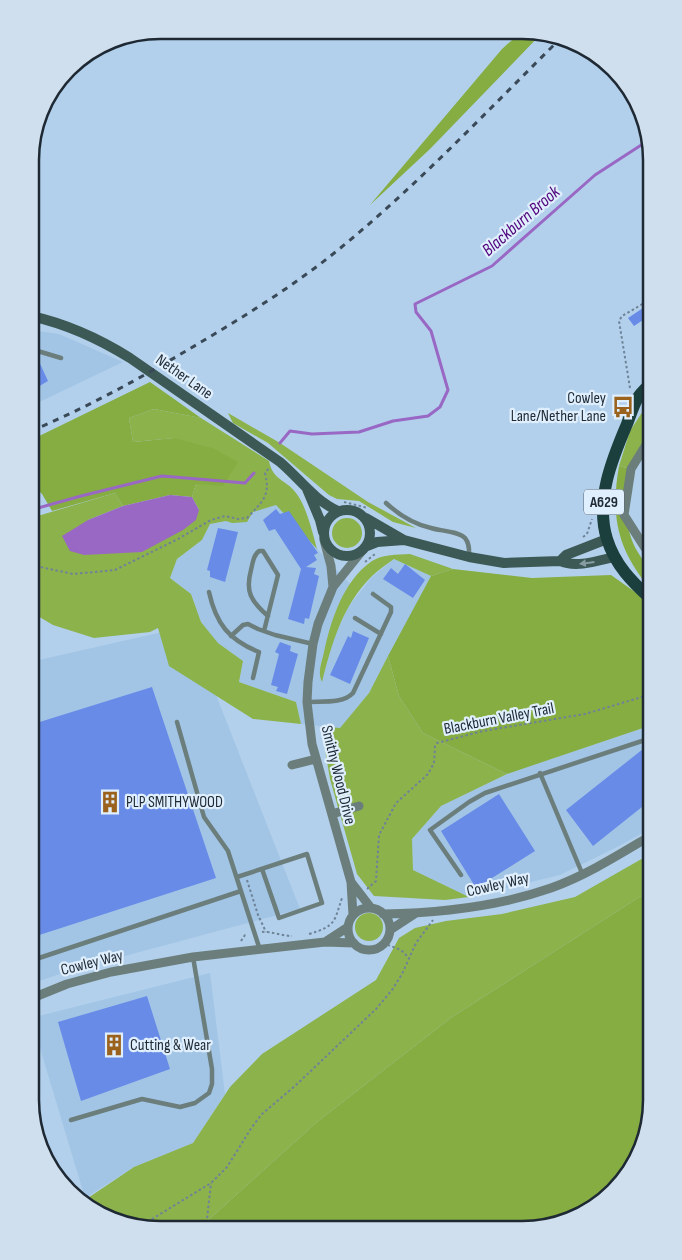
<svg xmlns="http://www.w3.org/2000/svg" width="682" height="1260" font-family="'Sofia Sans Condensed',sans-serif">
<style>
.built{fill:#a2c5e6}
.green{fill:#8cb24b}
.forest{fill:#86ad41}
.water{fill:#9968c5}
.lines{fill:none;stroke-linecap:round;stroke-linejoin:round}
.stream{stroke:#9968c5;stroke-width:3}
.building{fill:#688be8}
.path{stroke:#6e8397;stroke-width:2;stroke-dasharray:2.5 2.5;stroke-linecap:butt}
.lane{stroke:#6b7e7c;stroke-width:4.5}
.street{stroke:#6b7e7c;stroke-width:9}
.secondary{stroke:#3d5956;stroke-width:10}
.primary{stroke:#1b3f3c;stroke-width:12}
.rail{stroke:#3a4957;stroke-width:3;stroke-dasharray:6 6;stroke-linecap:butt}
.oneway{fill:#869ca1}
.labels{text-anchor:middle;dominant-baseline:central;stroke-width:4.5;stroke-linejoin:round;paint-order:stroke}
.shield{fill:#e0effd;stroke:#586470;stroke-width:1}
.shield-label{font-size:15px;font-weight:bold;fill:#1e2934}
.street-label{font-size:16px;fill:#1e2934;stroke:#e0effd}
.poi-label{font-size:16px;fill:#1e2934;stroke:#e0effd;text-anchor:start}
.water-label{font-size:18px;font-style:italic;fill:#4f017b;stroke:#e0effd}
.rim{fill:none;stroke:#1e2934;stroke-width:2.5}
</style>
<rect width="100%" height="100%" fill="#b2d0eb"/>
<!-- built -->
<path class="built" d="M31 330 59 334 123 362 31 406Z
M276 505 351 585 336 610 322 681 334 637 349 606 372 577 394 559 431 576 369 693 340 728 301 724 296 702 239 682 243 661 218 643 201 622 191 594 170 578 177 559 202 540 210 524 227 521 232 523 252 512Z
M189 626 300 909 69 971 30 984V662Z
M652 725V828L617 847 560 875 469 897 413 870 412 839 441 806 507 774Z
M210 973 225 1094 193 1143 134 1167 85 1198 31 1018Z"/>
<!-- green -->
<path class="green" d="M652 397V425L631 469 619 466 630 431Z
M154 409 201 418 269 461C273 481 286 479 296 493 306 505 313 534 317 549L276 505 253 512 247 522 232 523 226 521 210 524 202 540 177 559 170 578 191 594 201 622 218 643 243 661 239 682 296 702 301 724 253 719 169 666 158 628 150 632 94 638 53 625 31 612V518L115 493 123 506 88 520 199 510 192 497 196 484 174 438 133 442 129 418Z
M228 413 280 443 368 502 416 528 393 522 359 501 337 499 329 495 268 443 233 423Z
M332 533a15 15 0 1 1 30 0a15 15 0 1 1-30 0Z
M410 554 453 569 431 576 394 559C386 565 378 570 372 576 342 606 332 643 322 682 317 672 322 662 324 652 331 620 343 581 372 561 384 554 396 555 410 554Z
M388 656 399 696 423 733 507 774 441 806 412 839 413 870 469 897 445 900 374 896 357 874 330 779 321 726 340 728 369 693Z
M652 853V889L452 1017 317 1122 206 1222 202 1228 142 1229 82 1202 134 1167 193 1143 230 1087 262 1054 376 980 399 938 415 928 446 921 502 914 575 897Z
M355 927a14 14 0 1 1 28 0a14 14 0 1 1-28 0Z"/>
<!-- forest -->
<path class="forest" d="M521 32H543L430 149 370 205 502 49Z
M150 382 201 418 154 409 129 418 133 442 174 438 212 448 238 462 223 486 196 484 192 497 170 495 123 506 115 493 52 511 42 494 31 483V440Z
M619 466 631 469C625 509 621 539 652 570L651 590C618 550 610 518 619 466Z
M453 569 532 578 611 575 652 604V725L507 774 423 733 399 696 388 656 431 576Z
M652 889V1109L625 1180 564 1223 202 1228 206 1222 317 1122 452 1017Z"/>
<!-- water -->
<path class="water" d="M170 495 192 497 199 510 196 520 183 530 142 552 84 555 70 551 62 536 88 520 123 506Z"/>
<g class="lines">
<!-- stream -->
<path class="stream" d="M280 443 290 431 312 434 359 432 393 421 428 416 440 407 448 390 431 331 416 312 415 304 492 266 595 175 649 140
M31 510 81 496 162 476 245 483 254 473"/>
</g>
<!-- building -->
<path class="building" d="M652 302V314L634 326 628 318Z
M31 353 36 355 48 381 31 391Z
M650 474 652 475V501L643 498Z
M276 509 280 514 289 511 318 553 314 555 317 560 306 567 316 568 314 574 319 576 309 619 305 618 304 624 288 619 301 569 275 529 269 531 263 520Z
M218 528 238 532 225 582 210 577V571L207 570Z
M405 564 425 580 413 598 383 579 391 568 398 574Z
M353 631 369 638 350 684 330 675 348 636 351 638Z
M280 642 291 646 290 651 298 654 287 694 276 691 278 687 271 685 279 654 275 652Z
M152 687 216 878 30 938V725Z
M643 749 652 760V799L593 846 566 810Z
M499 794 535 851 476 888 441 831Z
M147 996 170 1069 81 1101 58 1022Z"/>
<g class="lines">
<!-- path -->
<path class="path" d="M630 388 619 321 622 316 651 299
M344 502 368 508
M583 537 587 534 592 519
M365 562 375 554
M31 565 73 574 115 570 178 539 211 520 225 516 238 519 247 518C262 502 271 496 265 473L269 468
M247 880 258 915 266 932
M367 889 376 881 379 835 396 803 428 774 434 763 435 746 437 743 483 731 585 714 652 694
M262 932C271 931 282 936 292 936
M309 934C336 926 334 922 342 898
M241 941 245 935H247
M383 943 401 950 409 958
M139 1227 211 1183 227 1167 252 1127 262 1114 296 1085 376 1009 392 990 402 974 416 943 433 920
M206 1228 211 1183"/>
<!-- lane -->
<path class="lane" d="M31 349 61 358
M386 503C399 515 413 524 431 528 440 531 458 531 465 538 470 544 469 551 469 557
M209 592C216 624 229 640 259 652L253 678
M355 618 381 634
M264 631 278 575 263 551H259C253 556 253 562 251 570 245 592 251 601 268 616
M231 636 243 625 248 624 258 629 275 635 313 644
M307 702C322 701 343 704 353 693L391 612V607L373 594
M177 722 204 817 228 851 260 950
M540 773 582 873
M461 875 430 830 469 802 485 793 648 739 652 743
M237 877 307 854 322 903 279 918 262 869
M30 961 241 891
M71 1120 142 1099 180 1107 195 1103 209 1093 212 1084V1069L193 957"/>
<!-- street -->
<path class="street" d="M324 540 331 566 333 587
M652 555 647 551 624 515 631 469 652 435
M292 765 316 759
M332 814 359 806
M351 882 371 908
M348 929a21 21 0 1 1 42 0a21 21 0 1 1-42 0Z
M383 914C440 913 497 907 551 888 587 875 620 854 652 835
M353 915 351 882 312 744 307 702 308 682 313 644 318 624 331 592 333 587 362 551
M390 930 416 913
M325 942 348 927
M30 999 67 984 111 972 193 957 325 942 354 943"/>
<!-- secondary -->
<path class="secondary" d="M31 316C67 324 98 338 130 358L280 462C299 478 314 500 338 511
M307 489 320 520 323 532
M324 533a23 23 0 1 1 46 0a23 23 0 1 1-46 0Z
M366 518 404 540
M367 546 377 542 404 540 469 557 504 563 560 561C576 568 597 561 614 557
M560 561 566 555 607 539"/>
<!-- primary -->
<path class="primary" d="M652 600C632 582 615 565 607 539 595 501 612 459 627 424 630 416 633 407 637 399 640 393 647 387 652 382"/>
<!-- rail -->
<path class="rail" d="M31 431C86 408 139 379 191 348 240 319 289 289 333 254 414 189 486 112 560 39"/>
</g>
<!-- one-way arrows -->
<defs><path id="oneway-solid" d="M-6-.8H1V-3.2L6.5 0L1 3.2V.8H-6Z" transform="scale(1.25)"/></defs>
<use class="oneway" href="#oneway-solid" transform="translate(587 563) rotate(173)"/>
<!-- icons -->
<defs>
<g id="bus-bare" transform="scale(1.725)"><path d="M-5-6H5V4H4V6H2V4H-2V6H-4V4H-5ZM-3.5-4V0h7V-4ZM-3.5 1.2v1.5H-2V1.2ZM2 1.2v1.5H3.5V1.2Z" fill="#9a621d" stroke="#e0effd" stroke-width="2.5" paint-order="stroke"/></g>
<g id="building-bare" transform="scale(1.725)"><path d="M-4-6H4V6H1V3H-1V6H-4ZM-2.5-4.3h1.7v1.8h-1.7ZM.8-4.3h1.7v1.8H.8ZM-2.5-1h1.7V.8h-1.7ZM.8-1h1.7V.8H.8Z" fill="#9a621d" stroke="#e0effd" stroke-width="2.5" paint-order="stroke"/></g>
</defs>
<g fill-rule="evenodd">
<use href="#bus-bare" x="623" y="407"/>
<use href="#building-bare" x="110" y="802"/>
<use href="#building-bare" x="114" y="1045"/>
</g>
<g class="labels">
<!-- shield labels -->
<rect class="shield" x="584" y="489.5" width="40" height="25" rx="4"/>
<g class="shield-label">
<text x="604" y="502">A629</text>
</g>
<!-- street labels -->
<g class="street-label">
<text transform="translate(184 377) rotate(35)">Nether Lane</text>
<text transform="translate(499 719) rotate(-11)">Blackburn Valley Trail</text>
<text transform="translate(338 775) rotate(76)">Smithy Wood Drive</text>
<text transform="translate(498 885) rotate(-13)">Cowley Way</text>
<text transform="translate(92 963) rotate(-14)">Cowley Way</text>
</g>
<!-- poi labels -->
<g class="poi-label">
<text x="606" y="398" text-anchor="end">Cowley<tspan x="606" dy="18">Lane/Nether Lane</tspan></text>
<text x="126" y="802">PLP SMITHYWOOD</text>
<text x="130" y="1045">Cutting &amp; Wear</text>
</g>
<!-- water labels -->
<g class="water-label">
<text transform="translate(521 221) rotate(-41)">Blackburn Brook</text>
</g>
</g>
<!-- crop -->
<path d="M0 0H682V1260H0ZM160 39H522A121 121 0 0 1 643 160V1100A121 121 0 0 1 522 1221H160A121 121 0 0 1 39 1100V160A121 121 0 0 1 160 39Z" fill="#d0dfed" fill-rule="evenodd"/>
<path class="rim" d="M160 39H522A121 121 0 0 1 643 160V1100A121 121 0 0 1 522 1221H160A121 121 0 0 1 39 1100V160A121 121 0 0 1 160 39Z"/>
</svg>
